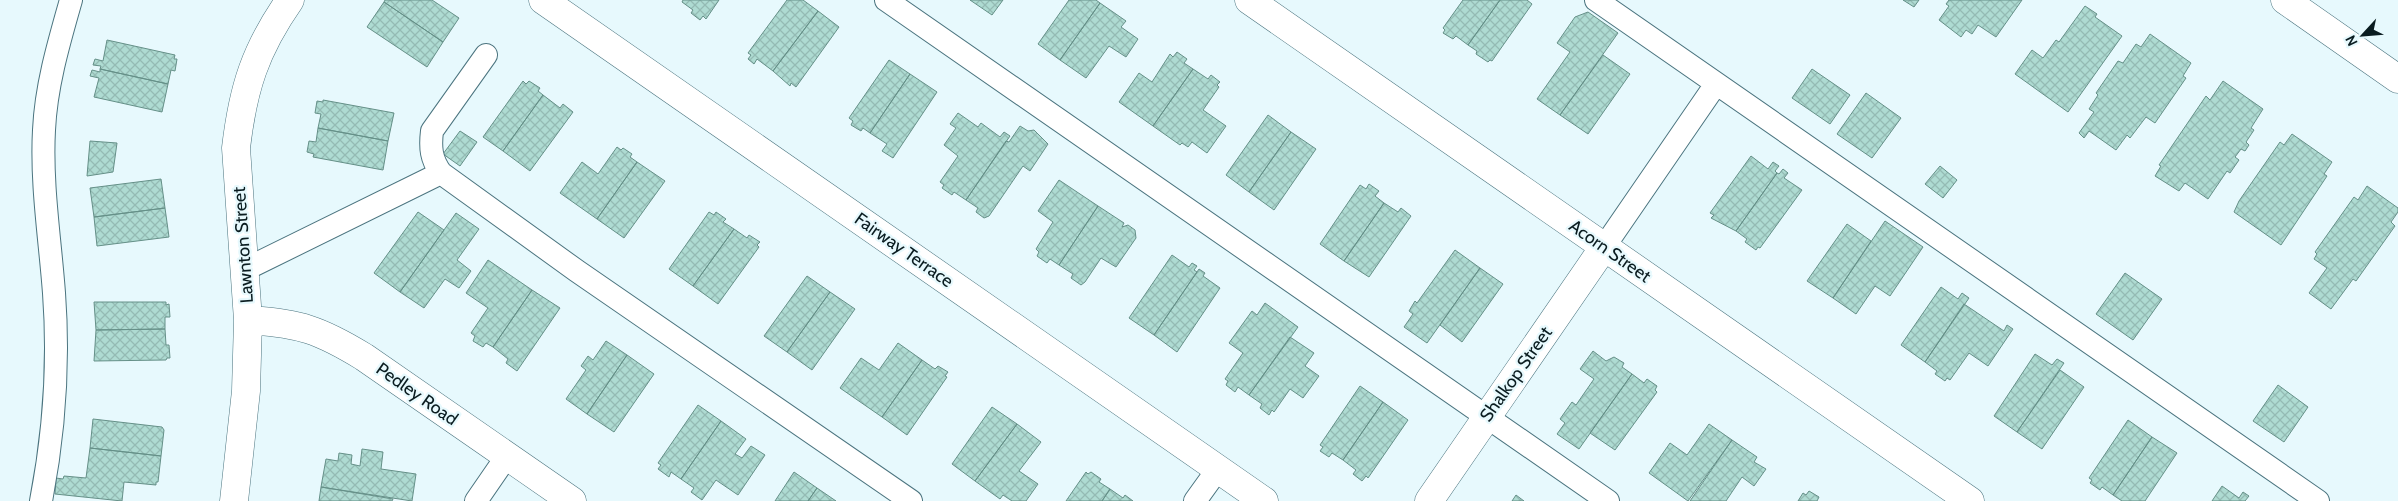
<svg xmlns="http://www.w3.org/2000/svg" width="2398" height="501" font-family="Cabin,sans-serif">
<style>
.building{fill:url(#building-cross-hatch);stroke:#659088}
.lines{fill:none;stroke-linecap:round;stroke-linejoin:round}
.service-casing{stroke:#4b747f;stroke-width:24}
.minor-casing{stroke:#4b747f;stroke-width:29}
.service{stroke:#fff;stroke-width:22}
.minor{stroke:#fff;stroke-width:28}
.labels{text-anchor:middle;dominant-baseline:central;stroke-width:4.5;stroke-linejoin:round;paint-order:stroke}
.street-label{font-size:18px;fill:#0a1c20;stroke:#e7f9fd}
</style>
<defs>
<pattern id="building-cross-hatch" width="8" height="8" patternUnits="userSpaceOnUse" patternTransform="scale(1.25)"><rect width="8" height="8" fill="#aedbd2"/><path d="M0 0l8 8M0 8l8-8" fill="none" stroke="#94bbb4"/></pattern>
</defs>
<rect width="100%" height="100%" fill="#e7f9fd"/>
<!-- building -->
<path class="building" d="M385 0H432L459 18 443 42 384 2Z
M683 0H719L706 19 703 16 700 20 691 13 693 10 682 2Z
M787 0H803L818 11 773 71 757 59 754 64 748 59 751 55 748 53Z
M970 0H1003L992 15Z
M1069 0H1096L1100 3 1060 60 1038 44Z
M1463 0H1500L1468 45 1456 36 1453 39 1443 33 1445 30 1443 28Z
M1500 0H1527L1532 4 1492 61 1490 60 1488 62 1476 54 1477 51 1468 45Z
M1903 0H1919L1914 7Z
M1949 0H2022L1996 37 1978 25 1972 34 1966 30 1961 37 1939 20 1949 6 1946 4Z
M384 2 443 42 427 67 367 27Z
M1100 3 1126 21 1121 27 1138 39 1126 57 1109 46 1086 78 1060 60Z
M2085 6 2097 14 2095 17 2122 36 2068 112 2015 74 2032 50 2043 58 2056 40 2059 42Z
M818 11 839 27 796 87 791 83 790 86 773 71Z
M1588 12 1618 33 1560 115 1537 99 1570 52 1557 43 1575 17Z
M2150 34 2191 63 2183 76 2186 78 2155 123 2146 117 2130 138 2127 135 2116 150 2089 131 2084 138 2079 133 2094 112 2089 109 2098 95 2096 93 2118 61 2123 63 2136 44 2141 47Z
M107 40 175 55 174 59H177L175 71 171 70 168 84 100 69 101 66 93 65 95 59 103 61Z
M1177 52 1187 59 1184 63 1193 69 1153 126 1119 102 1139 73 1152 82 1170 54 1173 57Z
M1603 55 1630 74 1588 134 1560 115Z
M889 60 910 74 870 133 863 128 861 131 851 125 853 121 849 118Z
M100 69 168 84 162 112 94 97 99 78 90 76 92 70 100 72Z
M1193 69 1208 79 1211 75 1220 82 1217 85 1219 87 1203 110 1226 126 1207 153 1192 142 1188 147 1182 143 1180 145 1153 126Z
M1812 69 1850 95 1830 124 1792 98Z
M910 74 937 92 893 158 882 151 887 144 870 133Z
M523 81 526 84 529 81 540 88 538 91 543 95 503 151 483 137Z
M2223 81 2263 109 2251 128 2254 130 2246 142 2249 145 2245 151 2241 149 2235 157 2239 160 2230 173 2227 171 2208 199 2185 183 2179 191 2155 176 2161 166 2159 165 2206 96 2210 100Z
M1866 93 1901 118 1872 158 1837 134Z
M543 95 560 108 563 104 573 112 530 171 503 151Z
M323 100 394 113 388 141 318 128 321 114 315 113 317 101 323 102Z
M958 113 978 127 981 123 1000 137 1004 132 1010 136 966 200 954 192 952 195 942 188 944 185 940 182 958 156 944 145 956 128 950 124Z
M1268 115 1291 132 1249 192 1226 175Z
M1020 126 1028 131 1034 130 1048 144 1030 171 1023 166 989 216 984 218 976 212 978 208 966 200 1006 141 1009 142Z
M318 128 388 141 383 170 313 157 314 154 307 152 309 141 316 142Z
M460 131 477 142 460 166 443 154Z
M1291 132 1316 149 1274 210 1249 192Z
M2292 134 2332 162 2324 174 2327 176 2281 245 2234 212 2239 201 2280 142 2284 145Z
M90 141 117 143 113 172 87 176Z
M617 147 621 150 623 148 632 154 630 157 637 162 597 219 560 193 582 162 598 174Z
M1751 156 1768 169 1773 162 1779 166 1775 171 1777 173 1736 231 1711 218 1714 215 1710 213Z
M637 162 665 181 624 238 597 219Z
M1940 166 1957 180 1943 198 1925 184Z
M1783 169 1788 173 1784 178 1802 190 1760 248 1758 247 1756 250 1745 242 1747 239 1736 231 1777 173 1779 174Z
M161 179 165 208 94 217 90 188Z
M1059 180 1098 206 1059 265 1050 259 1047 263 1037 256 1039 252 1036 249 1053 222 1038 211Z
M1369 184 1379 191 1375 196 1384 203 1344 261 1320 244 1360 185 1366 189Z
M2367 186 2398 208V212L2391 222 2395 226 2356 281 2353 279 2331 309 2309 293 2327 268 2314 259 2317 254 2315 252 2354 197 2358 200Z
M1384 203 1398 212 1401 208 1411 216 1369 277 1344 261Z
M1098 206 1124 223 1122 227 1128 225 1135 230 1136 238 1116 267 1101 258 1085 282 1081 285 1071 278 1073 274 1059 265Z
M165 208 169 237 97 246 94 217Z
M418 212 444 230 400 292 374 273Z
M709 212 714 215 716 212 726 219 723 222 734 229 693 286 669 269Z
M456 213 479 229 457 260 471 271 459 288 445 279 424 308 400 292Z
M1885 221 1923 247 1890 296 1875 286 1856 314 1833 298Z
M1847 224 1871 241 1833 298 1807 281Z
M734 229 747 238 749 235 760 242 757 245 759 247 718 304 693 286Z
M1455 250 1480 268 1427 343 1404 327 1413 314 1409 311 1415 301 1417 303Z
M1172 255 1189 267 1192 263 1197 266 1194 270 1197 272 1154 335 1129 318Z
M488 260 532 290 493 347 486 343 483 347 473 341 475 336 471 333 488 308 466 293Z
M1480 268 1503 284 1462 342 1440 325Z
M1199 269 1205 273 1203 276 1220 288 1177 352 1154 335Z
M2125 273 2162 299 2133 340 2096 314Z
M807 276 830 292 787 352 764 336Z
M1941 287 1958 299 1962 293 1969 298 1925 362 1901 345Z
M532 290 560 308 517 371 506 363 508 359 493 347Z
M830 292 855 309 812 370 787 352Z
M94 302H166V305L169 304 170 317H165V329L96 330Z
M1265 303 1298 327 1249 395 1238 387 1235 392 1226 385 1228 381 1225 379 1243 353 1229 343 1252 311 1257 315Z
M1964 304 2004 331 2007 325 2013 329 1988 366 1969 353 1950 380 1947 378 1945 381 1935 374 1937 371 1925 362Z
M165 329 166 345H169L170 358H167L166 360 94 361 96 330Z
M1290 337 1314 353 1305 366 1319 376 1303 398 1290 389 1274 412 1272 410 1269 415 1260 408 1262 404 1249 395Z
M606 341 627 355 587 414 566 399 586 370 581 366 588 356 593 360Z
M898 343 922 360 882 417 840 388 861 358 879 370Z
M1593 351 1606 361 1614 357 1624 363 1622 367 1632 374 1579 449 1557 434 1565 423 1560 419 1572 402 1576 405 1594 379 1580 369Z
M2035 354 2052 365 2057 359 2064 363 2017 432 1994 416Z
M627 355 654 374 614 432 587 414Z
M922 360 935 369 938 366 948 372 945 376 947 377 907 435 882 417Z
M2060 370 2084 387 2042 449 2017 432Z
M1632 374 1644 383 1647 379 1657 386 1655 390 1657 392 1615 450 1590 433Z
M2278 385 2308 407 2284 442 2253 421Z
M1360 386 1383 402 1343 460 1332 453 1329 457 1320 451 1323 447 1320 445Z
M1383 402 1408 420 1368 478 1366 476 1362 481 1353 474 1356 470 1343 460Z
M698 405 721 421 681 479 671 472 669 477 658 469 661 465 658 463Z
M992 407 1017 424 975 481 952 464Z
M93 419 162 427 164 430 161 456 90 448Z
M2128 420 2152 437 2113 495 2102 487 2100 490 2090 483 2092 480 2089 478Z
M721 421 746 439 735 454 742 458 751 446 765 455 738 495 716 480 702 500 691 492 694 488 681 479Z
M1017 424 1041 442 1019 471 1038 484 1026 501H1012L1003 495 1000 499 975 481Z
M1709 424 1732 440 1688 501 1649 473 1670 443 1687 455Z
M2152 437 2177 453 2145 501H2122L2113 495Z
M1732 440 1757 457 1754 462 1766 469 1754 486 1742 477 1726 501H1690Z
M90 448 161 456 158 482H156V485L124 482 122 501 55 494 56 478 63 479 64 476 86 478Z
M362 449 383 452 381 469 416 474 412 501 321 487 326 459 338 461 339 453 352 455 351 464 360 466Z
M794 472 817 488 808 501H775Z
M1086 472 1088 474 1091 472 1101 479 1099 482 1110 489 1102 501H1066Z
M2222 486 2239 498 2243 492 2249 496 2245 501H2212Z
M321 487 393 499 392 501H319Z
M817 488 836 501H808Z
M1110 489 1123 498 1125 495 1133 501H1102Z
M1809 491 1819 497 1817 501H1798L1803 493 1806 495Z
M1516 495 1524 501H1512Z"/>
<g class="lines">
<!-- service casing -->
<g class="service-casing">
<path id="service" d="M886 0 1608 501
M1596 0 2318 501
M486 55 432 131C430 148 431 159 441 173L577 271 911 501
M1604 247 1716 84
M246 269 441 173
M41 501C54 434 59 361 54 293 50 239 41 184 44 130 46 86 59 42 71 0
M476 501 507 456
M1195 501 1218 469"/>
</g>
<!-- minor casing -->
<g class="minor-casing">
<path id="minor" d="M543 0 1264 501
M1249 0 1970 501
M2285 0 2398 79
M248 320C299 323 320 330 364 357L572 501
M234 501 246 391 248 320 236 148C243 88 255 50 290 0
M1429 501 1604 247"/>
</g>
<!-- service -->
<use href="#service" class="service"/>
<!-- minor -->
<use href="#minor" class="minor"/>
</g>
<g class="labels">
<!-- street labels -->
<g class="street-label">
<text transform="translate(243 245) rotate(-94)">Lawnton Street</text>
<text transform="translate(904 250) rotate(35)">Fairway Terrace</text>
<text transform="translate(1610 251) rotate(35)">Acorn Street</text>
<text transform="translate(1516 374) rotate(-55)">Shalkop Street</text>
<text transform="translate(417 394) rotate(35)">Pedley Road</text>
</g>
</g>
<!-- north arrow -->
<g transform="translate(2363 35) rotate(244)" stroke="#e7f9fd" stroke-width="4" paint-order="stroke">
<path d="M0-4L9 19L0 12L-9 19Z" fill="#0a1c20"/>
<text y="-8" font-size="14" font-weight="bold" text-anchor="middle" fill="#0a1c20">N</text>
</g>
</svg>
